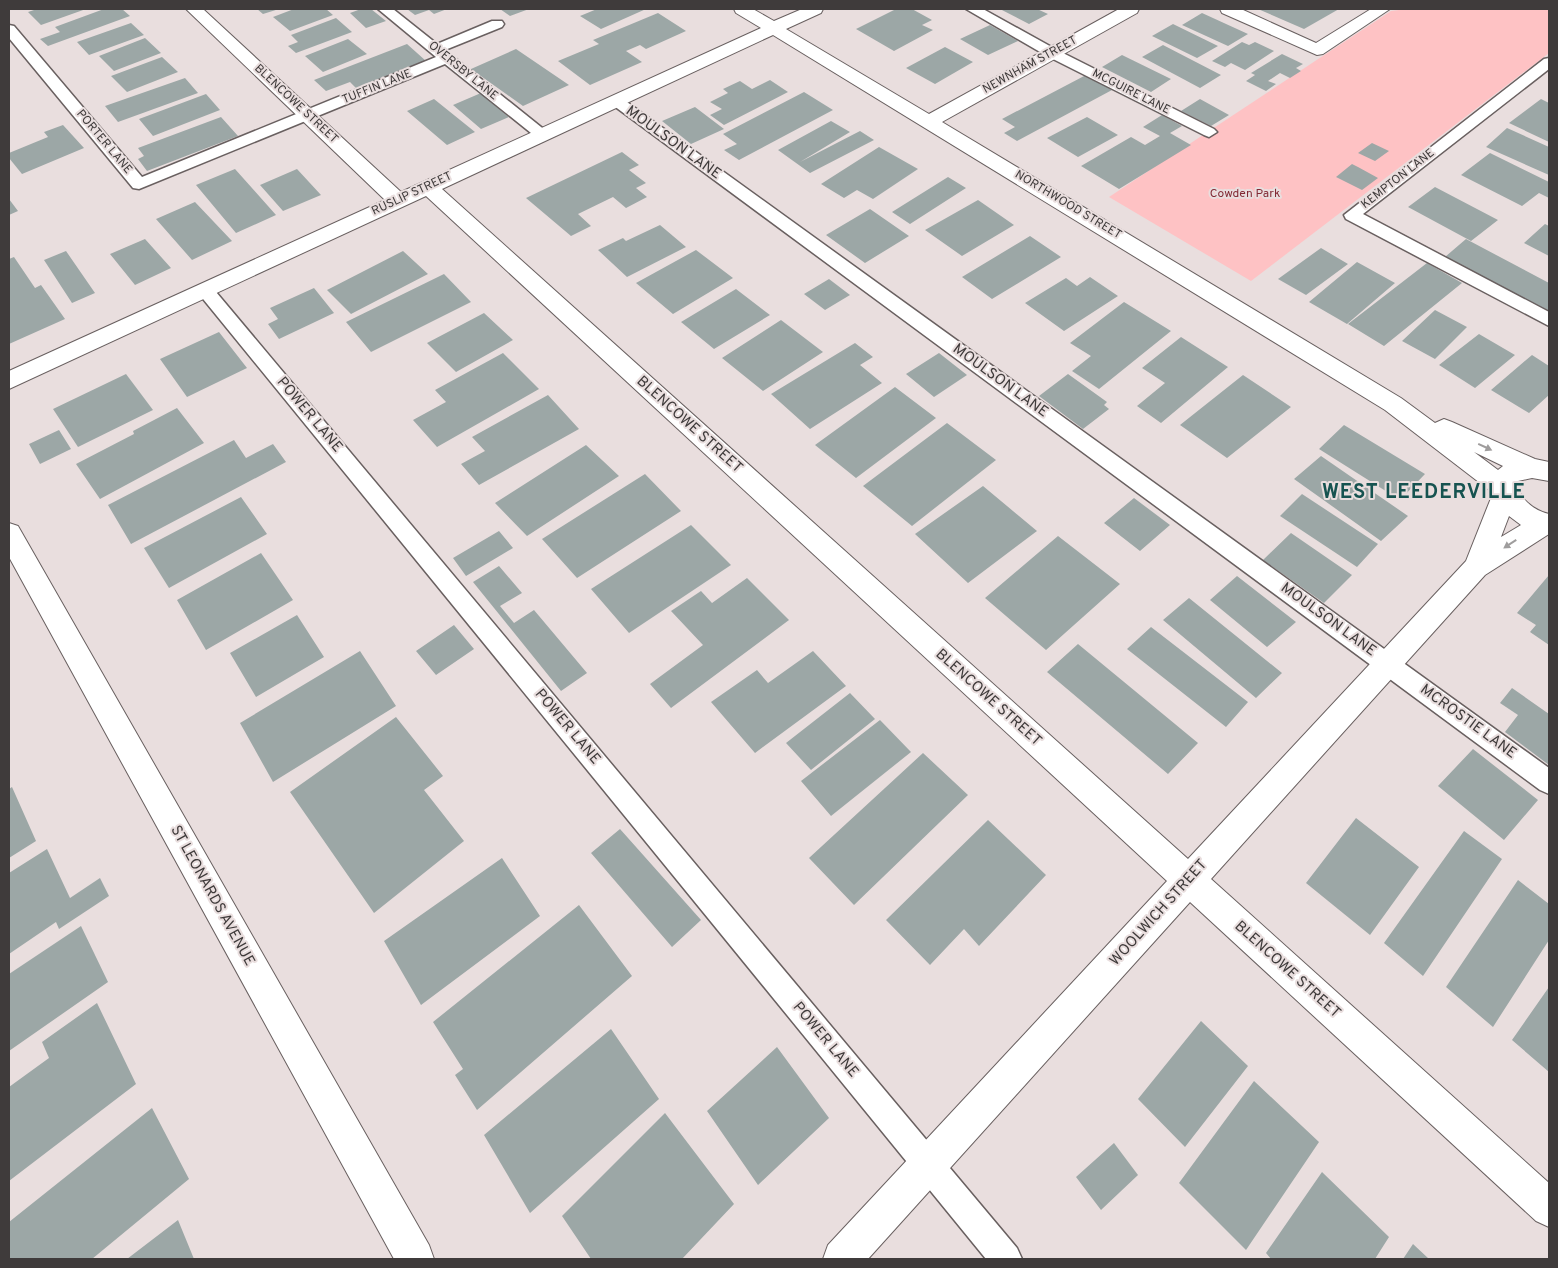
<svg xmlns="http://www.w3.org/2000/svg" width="1558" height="1268" font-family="Overpass,sans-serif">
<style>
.green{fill:#fec2c4}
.building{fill:#9ca7a6}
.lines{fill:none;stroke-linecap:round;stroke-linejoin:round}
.service-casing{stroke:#696060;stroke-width:3}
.minor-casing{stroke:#696060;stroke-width:2}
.service{fill:#fff;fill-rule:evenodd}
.minor{fill:#fff;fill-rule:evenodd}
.oneway{fill:#9f9d9d}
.labels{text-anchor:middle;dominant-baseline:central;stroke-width:4;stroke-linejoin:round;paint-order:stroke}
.far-street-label{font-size:12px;fill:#3f3b3b;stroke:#e9dede}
.far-park-label{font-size:12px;fill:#822a35;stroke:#e9dede}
.street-label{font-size:15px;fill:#3f3b3b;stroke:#e9dede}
.district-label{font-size:20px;font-weight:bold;letter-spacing:1px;fill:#165350;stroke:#e9dede}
</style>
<rect width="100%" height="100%" fill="#e9dede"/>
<!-- green -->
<path class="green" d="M1407 9H1549V53L1251 281 1109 197 1391 11Z"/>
<!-- building -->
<path class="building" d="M37 9H86L41 25 28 12Z
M104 9H122L130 16 48 46 40 39 60 32 55 27Z
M257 9H279L263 14Z
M294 9H326L333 15 290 31 273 17Z
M361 9H371L386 21 366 28 350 13Z
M407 9H447L434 14 429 10 415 15Z
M500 9H529L510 16Z
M597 9H646L601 29 580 16Z
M896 9H912L932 20 922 25 933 30 894 51 856 29Z
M1000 9H1037L1048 14 1029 24Z
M1258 9H1339L1304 29Z
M658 13 686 31 646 49 640 45 626 51 642 62 590 85 558 61 599 44 593 40Z
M1202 13 1248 34 1228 46 1182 25Z
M336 18 352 32 296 53 288 46 298 42 291 35Z
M131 23 144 35 89 55 77 42Z
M1173 24 1218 46 1197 58 1152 36Z
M990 25 1018 41 988 55 960 39Z
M145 38 161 53 114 71 99 56Z
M348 39 367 54 323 72 305 56Z
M1242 42 1249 45 1255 42 1274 51 1245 70 1231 63 1225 67 1212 61Z
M407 44 426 61 356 88 350 82 326 91 314 80Z
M1163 45 1221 75 1200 88 1142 57Z
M945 47 973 62 935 84 906 68Z
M516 49 569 85 523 106 471 69Z
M1282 54 1303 64 1296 68 1301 71 1290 78 1280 73 1268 81 1276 84 1266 91 1246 81 1255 75 1251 73Z
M1122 55 1171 79 1151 92 1102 67Z
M162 57 178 72 127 92 111 76Z
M1086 75 1112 90 1017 141 1004 133 1015 127 1002 119Z
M185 78 198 93 118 122 105 106Z
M770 80 788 92 724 125 710 115 722 109 710 102 728 93 723 89 740 81 752 89Z
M804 92 833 110 739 160 724 150 737 144 723 134Z
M481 93 509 117 481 129 453 105Z
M206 94 220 110 153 136 139 119Z
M434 99 475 132 447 145 407 111Z
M1200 99 1229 115 1211 126 1181 111Z
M1541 99 1549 103V142L1509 123Z
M695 107 724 129 691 144 662 121Z
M1162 115 1182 126 1170 133 1191 145 1119 189 1081 166 1131 137 1145 145 1160 136 1143 127Z
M221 117 238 136 147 171 138 159 144 156 138 148Z
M1087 117 1118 135 1078 157 1047 138Z
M831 121 850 132 800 162 860 131 874 140 810 173 778 150Z
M63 125 84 148 22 174 9 158V153L48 137 44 132Z
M1507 128 1549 147V175L1486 147Z
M1372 143 1389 151 1375 161 1358 153Z
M879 147 918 169 873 199 857 190 844 198 821 184Z
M622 152 639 165 629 170 646 183 636 188 647 197 626 208 613 197 578 214 591 226 571 236 526 198Z
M1490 153 1549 182V198L1539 193 1522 206 1461 175Z
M1352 164 1358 167 1378 178 1362 190 1336 177Z
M235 169 276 215 236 233 196 185Z
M297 169 321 195 283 211 260 185Z
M948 177 966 188 910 224 892 212Z
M1435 187 1498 220 1471 241 1408 207Z
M9 199 18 211 9 215Z
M978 200 1014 225 962 256 925 230Z
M195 202 232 241 192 260 156 219Z
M870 209 909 236 865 263 826 235Z
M1545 224 1549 226V256L1524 243Z
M660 225 686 247 627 277 598 250 623 238 626 241Z
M1030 236 1061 257 992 299 962 277Z
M145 239 171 268 135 285 110 254Z
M1466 239 1549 283V312L1445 257Z
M1321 248 1348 264 1306 295 1278 279Z
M696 250 733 278 673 314 636 283Z
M66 251 95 293 72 303 44 260Z
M403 251 428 274 351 314 327 290Z
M14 257 35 288 41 285 65 319 9 344V259Z
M1357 262 1395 283 1347 324 1309 302Z
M1427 263 1462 283 1384 346 1348 324Z
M444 274 471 302 371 352 346 322Z
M1090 277 1118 296 1064 331 1025 303 1066 278 1077 286Z
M829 279 850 295 825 310 804 294Z
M314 288 334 313 279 339 268 324 278 319 270 308Z
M736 289 770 315 714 349 681 322Z
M1124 302 1171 331 1099 389 1072 371 1091 356 1070 343Z
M1435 310 1467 327 1435 359 1402 341Z
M484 313 513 340 456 372 427 343Z
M781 320 823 352 763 391 722 358Z
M219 332 247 368 187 397 160 359Z
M1479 334 1515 355 1475 388 1439 365Z
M1181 337 1228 367 1161 423 1137 406 1165 383 1142 368Z
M855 343 873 357 860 365 882 383 810 429 771 394Z
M503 353 539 389 437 447 413 420 446 402 435 390Z
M939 353 967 375 934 397 906 374Z
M1532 355 1549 366V395L1529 413 1491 390Z
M126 374 153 410 78 447 53 409Z
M1068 374 1107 402 1104 405 1109 409 1083 429 1039 396Z
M1243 375 1291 407 1227 458 1180 425Z
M895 387 936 418 856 478 815 445Z
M548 395 579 429 479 485 461 464 485 451 472 437Z
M177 408 204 443 100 499 76 464 134 434 133 431Z
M947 423 996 460 912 526 863 486Z
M1344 425 1425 474 1400 500 1319 449Z
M59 430 71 449 40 464 29 444Z
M234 440 246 458 273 444 286 462 131 544 108 505Z
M586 445 619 476 527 536 495 503Z
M1321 456 1408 516 1381 541 1294 479Z
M645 474 681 511 577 578 542 539Z
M983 486 1037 531 968 583 915 534Z
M1302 494 1378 544 1357 567 1280 516Z
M241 497 267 534 169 588 144 548Z
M1134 498 1170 525 1140 551 1104 523Z
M691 525 731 565 629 633 591 589Z
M499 531 513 548 466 576 453 558Z
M1291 533 1352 575 1324 603 1263 560Z
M1058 536 1120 584 1046 650 985 598Z
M261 553 293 600 206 650 177 600Z
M499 566 522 593 500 606 514 623 534 610 587 673 561 691 473 582Z
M1549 575V645L1530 632 1536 625 1517 613Z
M1237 576 1296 622 1267 647 1210 600Z
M747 578 789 620 671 708 650 684 703 645 671 611 701 591 712 603Z
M1189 598 1282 673 1256 698 1163 620Z
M297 615 324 657 256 697 230 653Z
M454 625 474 649 436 675 416 651Z
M1151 627 1248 702 1226 727 1127 649Z
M1078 644 1198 743 1168 774 1047 672Z
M360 651 396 706 273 782 240 723Z
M813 651 846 686 755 753 711 702 757 670 768 683Z
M1512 688 1549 714V765L1505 732 1518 715 1500 703Z
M850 693 875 719 811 770 786 743Z
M396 717 443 776 424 790 464 841 374 913 290 792Z
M880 720 911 752 831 816 801 781Z
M1473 749 1538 800 1504 840 1438 786Z
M923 753 968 795 854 905 809 858Z
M12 787 36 841 9 858V789Z
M1356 818 1419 867 1370 935 1306 883Z
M988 820 1046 875 979 946 964 929 930 965 886 920Z
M620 829 701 920 672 947 591 853Z
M1464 831 1502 859 1423 976 1384 943Z
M47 849 70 898 100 878 109 896 59 929 56 922 9 954V873Z
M502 858 540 916 421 1005 384 941Z
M1518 880 1549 904V940L1493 1027 1446 987Z
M579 905 632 976 477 1110 455 1075 463 1069 433 1022Z
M81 926 108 982 9 1051V974Z
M1549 987V1072L1512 1040Z
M97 1003 136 1084 9 1181V1087L49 1058 42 1042Z
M1201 1021 1248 1066 1185 1147 1138 1099Z
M611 1029 659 1099 530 1213 484 1135Z
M777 1047 829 1118 758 1185 707 1111Z
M1254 1081 1319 1142 1246 1250 1179 1183Z
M152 1108 189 1179 92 1259H9V1222Z
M665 1113 734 1204 682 1259H591L562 1216Z
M1114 1143 1138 1175 1101 1210 1076 1177Z
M1322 1172 1389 1237 1375 1259H1271L1266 1253Z
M178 1220 194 1259H127Z
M1413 1244 1429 1259H1403Z"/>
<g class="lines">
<!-- service casing -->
<g class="service-casing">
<path id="service" d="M378 9H393L437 44 492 21H502L504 24 502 27 445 50 546 131 549 134 546 137H536L445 64 139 189 133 188 9 38V25L14 26 142 177 436 57Z
M966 9H983L1057 50 1214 129 1217 132 1209 137 1204 135 1047 56Z
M1549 58V69L1363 214 1549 312V326L1346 219 1344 215 1544 59Z
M615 96 620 97 1549 768V794L1540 790 610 103 608 100Z
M205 284 211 286 1017 1248 1022 1259H986L199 294 196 290 199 286Z"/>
</g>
<!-- minor casing -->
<g class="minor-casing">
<path id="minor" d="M186 9H203L401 192 761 28 736 13 734 9H753L774 21 802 9H823L821 13 786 29 929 114 1119 9H1139L1137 13 942 122 1401 398 1435 423 1444 419 1452 422 1535 459 1549 462V481L1532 478 1518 481C1518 499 1533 510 1549 514V534L1485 575 1211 879 1549 1183V1227L1536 1221 1190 902 868 1259H823L828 1245 1167 881 426 196 9 389V371L385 200ZM773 35 1385 410 1493 493 1466 561 1188 859 442 189ZM1474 452 1503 466 1498 470ZM1509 516 1521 525 1501 537Z
M1220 9H1241L1316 43 1371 9H1390L1323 54 1317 55 1222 13Z
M9 523 18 526 429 1245 434 1259H394L9 557Z"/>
</g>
<!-- service -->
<use href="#service" class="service"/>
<!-- minor -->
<use href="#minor" class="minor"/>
</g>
<!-- one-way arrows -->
<defs><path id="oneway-solid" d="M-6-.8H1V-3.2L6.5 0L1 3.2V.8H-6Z" transform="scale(1.25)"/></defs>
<g class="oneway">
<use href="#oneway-solid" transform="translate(1485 447) rotate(25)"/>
<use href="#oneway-solid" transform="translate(1510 544) rotate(147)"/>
</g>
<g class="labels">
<!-- far-street labels -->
<g class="far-street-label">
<text transform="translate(1030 65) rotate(-29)">NEWNHAM STREET</text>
<text transform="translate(463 71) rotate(39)">OVERSBY LANE</text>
<text transform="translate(377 87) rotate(-22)">TUFFIN LANE</text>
<text transform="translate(1131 92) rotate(27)">MCGUIRE LANE</text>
<text transform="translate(296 104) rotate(43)">BLENCOWE STREET</text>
<text transform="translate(104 142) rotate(50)">PORTER LANE</text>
<text transform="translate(1398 179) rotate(-38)">KEMPTON LANE</text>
<text transform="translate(412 194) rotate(-25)">RUSLIP STREET</text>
<text transform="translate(1068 205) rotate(31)">NORTHWOOD STREET</text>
</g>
<!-- far-park labels -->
<g class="far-park-label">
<text x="1245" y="194">Cowden Park</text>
</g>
<!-- street labels -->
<g class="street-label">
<text transform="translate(673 143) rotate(36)">MOULSON LANE</text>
<text transform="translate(1000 381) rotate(36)">MOULSON LANE</text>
<text transform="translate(309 415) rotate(50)">POWER LANE</text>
<text transform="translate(689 425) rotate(42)">BLENCOWE STREET</text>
<text transform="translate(1328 620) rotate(36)">MOULSON LANE</text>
<text transform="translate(988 698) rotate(42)">BLENCOWE STREET</text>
<text transform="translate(1468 722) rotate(36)">MCROSTIE LANE</text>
<text transform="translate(567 727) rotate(50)">POWER LANE</text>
<text transform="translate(212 896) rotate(61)">ST LEONARDS AVENUE</text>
<text transform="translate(1159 913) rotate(-48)">WOOLWICH STREET</text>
<text transform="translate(1287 970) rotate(42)">BLENCOWE STREET</text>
<text transform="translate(825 1040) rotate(50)">POWER LANE</text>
</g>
<!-- district labels -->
<g class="district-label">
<text x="1424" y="493">WEST LEEDERVILLE</text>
</g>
</g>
<!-- border -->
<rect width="1558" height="1268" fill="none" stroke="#3f3b3b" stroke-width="20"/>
</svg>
